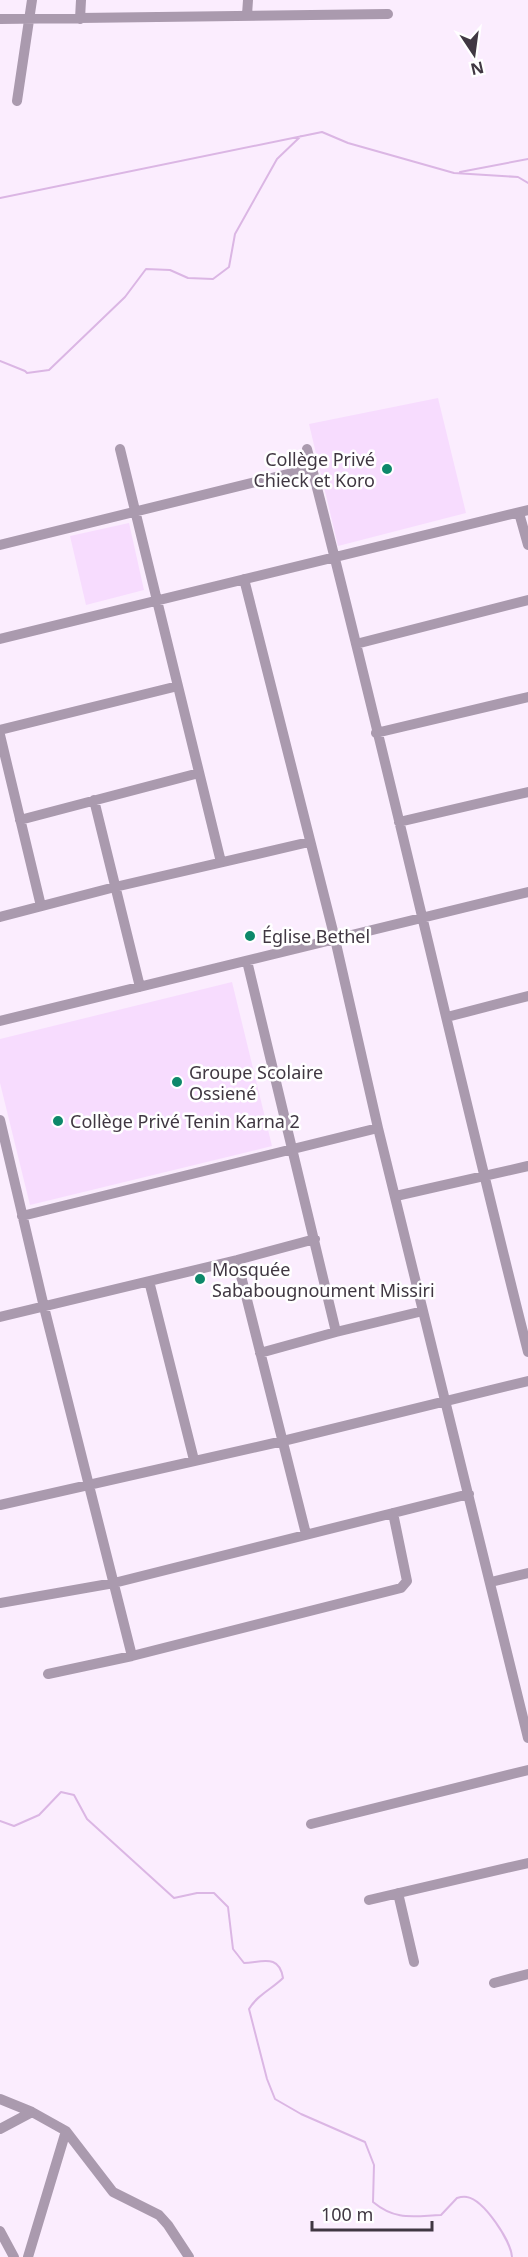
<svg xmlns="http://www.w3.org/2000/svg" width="528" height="2257" font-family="'Noto Sans',sans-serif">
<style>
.built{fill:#f7dcfe}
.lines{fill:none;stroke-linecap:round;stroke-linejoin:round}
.stream{stroke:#dbb6e4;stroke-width:2}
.minor{stroke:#aa9aae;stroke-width:10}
.poi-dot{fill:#0d886a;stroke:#fff;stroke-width:2}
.labels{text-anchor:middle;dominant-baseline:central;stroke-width:5;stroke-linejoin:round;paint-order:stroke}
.poi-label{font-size:18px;fill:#403742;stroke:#fff;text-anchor:start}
</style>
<rect width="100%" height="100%" fill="#fbedfe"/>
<!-- built -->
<path class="built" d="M438 398 466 513 338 546 309 424Z
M129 523 144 590 86 605 70 536Z
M232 982 272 1146 30 1205 0 1083V1039Z"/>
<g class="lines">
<!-- stream -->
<path class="stream" d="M460 172 528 159
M0 198 322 132 348 143 454 173 518 177 528 183
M0 361 25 371 27 373 49 370 125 297 146 269 170 270 188 278 213 279 229 267 235 234 277 159 301 136
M0 1821 14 1826 39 1815 61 1792 74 1795 87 1819 174 1898 197 1893H214L228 1907 233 1949 244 1963C263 1962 279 1954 283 1978 272 1989 257 1995 249 2009L267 2079 275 2099 301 2114 365 2142 374 2165 373 2202C396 2221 413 2216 441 2215L457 2198C460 2197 463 2196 467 2197 484 2200 511 2241 512 2257"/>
<!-- minor -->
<path class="minor" d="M247 15 248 0
M0 19 388 14
M80 19 81 0
M17 101 32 0
M120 449 221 862
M307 449C385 749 452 1052 528 1352
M519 513 528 545
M0 545 312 468
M244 579 335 939 378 1128 528 1738
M0 639 528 510
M356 644 528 600
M0 730 178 686
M376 733 528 697
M0 735 41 906
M94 800 140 987
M20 820 199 773
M399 822 528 792
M0 917 115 887 309 842
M247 961 336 1332
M447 1017 528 996
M0 1021 528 892
M0 1120 44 1307 132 1656
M396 1196 528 1166
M22 1216 378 1128
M237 1260 306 1534
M149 1281 194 1460
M0 1317 237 1260 315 1239
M260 1353 336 1332 423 1311
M0 1505 283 1441 528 1381
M491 1582 528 1573
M0 1603 114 1583 469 1494
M48 1674 132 1656 401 1588 407 1581 393 1513
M311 1824 528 1770
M398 1893 414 1962
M369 1900 528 1863
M494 1983 528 1974
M0 2099 32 2112 66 2131 113 2192 159 2215 168 2225 189 2257
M0 2129 32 2112
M0 2231 14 2257
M28 2257 66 2131"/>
</g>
<!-- markers -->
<g class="poi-dot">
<circle cx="387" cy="469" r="6"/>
<circle cx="250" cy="936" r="6"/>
<circle cx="177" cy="1082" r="6"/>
<circle cx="58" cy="1121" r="6"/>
<circle cx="200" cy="1279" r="6"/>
</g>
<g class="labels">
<!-- poi labels -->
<g class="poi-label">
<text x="375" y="459" text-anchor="end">Collège Privé<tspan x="375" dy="21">Chieck et Koro</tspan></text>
<text x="262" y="936">Église Bethel</text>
<text x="189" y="1072">Groupe Scolaire<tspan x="189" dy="21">Ossiené</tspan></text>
<text x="70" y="1121">Collège Privé Tenin Karna 2</text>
<text x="212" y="1269">Mosquée<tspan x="212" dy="21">Sababougnoument Missiri</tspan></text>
</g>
</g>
<!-- north arrow -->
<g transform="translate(474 54) rotate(167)" stroke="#ffffff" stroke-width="4.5" paint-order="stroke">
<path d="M0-4.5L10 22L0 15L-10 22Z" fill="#403742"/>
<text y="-9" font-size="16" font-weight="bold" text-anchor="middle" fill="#403742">N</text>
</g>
<!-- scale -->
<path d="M312 2221v9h120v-9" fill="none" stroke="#403742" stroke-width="3"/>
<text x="321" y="2221" font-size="18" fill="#403742" stroke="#ffffff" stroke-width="4.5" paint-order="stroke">100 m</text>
</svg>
